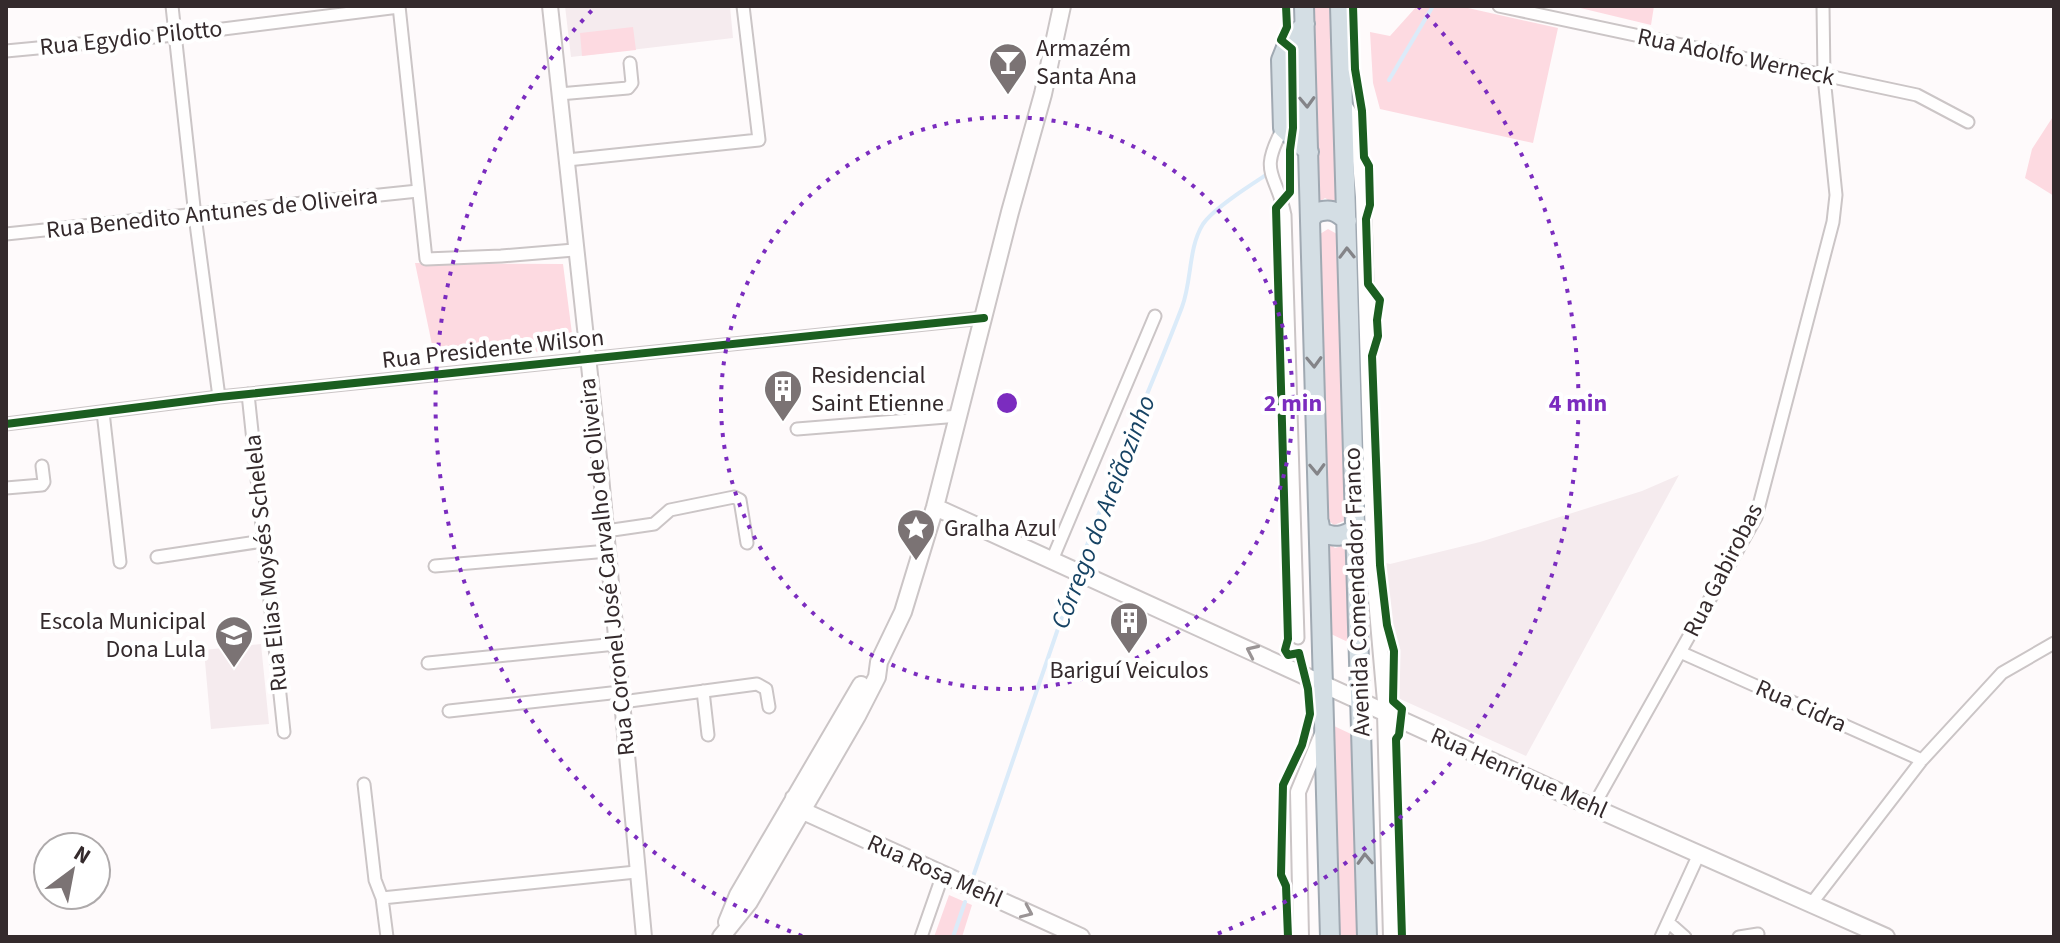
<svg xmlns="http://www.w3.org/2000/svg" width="2060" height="943" font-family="'Source Sans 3',sans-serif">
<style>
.built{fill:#f5ebee}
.green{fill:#fddae1}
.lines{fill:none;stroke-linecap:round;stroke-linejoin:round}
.stream{stroke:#dbebf9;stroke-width:4}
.minor-casing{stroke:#cbc5c6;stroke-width:15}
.tertiary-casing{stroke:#cbc5c6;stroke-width:18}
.secondary-casing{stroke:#cbc5c6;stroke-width:20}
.trunk-casing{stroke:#a0a9b2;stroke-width:22}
.minor{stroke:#fffefe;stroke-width:11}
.tertiary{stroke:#fffefe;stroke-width:14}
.secondary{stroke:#fffefe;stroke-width:16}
.trunk{stroke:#d4dee4;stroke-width:18}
.cycleway-casing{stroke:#fff;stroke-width:13}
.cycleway{stroke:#1b5e20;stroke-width:8}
.oneway{stroke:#848488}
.oneway2{stroke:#9a9495}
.ring{fill:none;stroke:#7b2cbf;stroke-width:4;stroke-dasharray:4 8}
.labels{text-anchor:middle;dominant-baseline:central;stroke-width:8;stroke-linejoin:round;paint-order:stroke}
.street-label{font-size:24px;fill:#342a2c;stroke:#fff}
.poi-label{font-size:24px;fill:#342a2c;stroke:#fff;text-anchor:start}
.water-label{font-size:26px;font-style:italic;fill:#164364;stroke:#fff}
.centre{fill:#7b2cbf;stroke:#fff;stroke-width:4}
.ring-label{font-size:24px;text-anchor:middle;font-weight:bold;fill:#7b2cbf;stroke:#fff;stroke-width:8;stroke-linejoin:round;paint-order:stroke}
</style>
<rect width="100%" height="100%" fill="#fefafb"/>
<!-- built -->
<path class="built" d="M565 6H730L733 38 571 57Z
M1679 475 1526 756 1398 698 1386 563 1390 564 1480 542 1642 491Z
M261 644 269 724 211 729 204 650Z"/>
<!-- green -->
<path class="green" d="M1311 6H1332L1337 205 1325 198 1316 204Z
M1417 6H1459L1558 28 1533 143 1380 109 1373 83 1370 32 1390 36Z
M1572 6H1654L1651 25Z
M633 27 636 50 582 56 580 33Z
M2054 115V196L2025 178 2032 149Z
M1328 229 1337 234 1344 521 1334 525 1325 518 1320 234Z
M415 263 563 264 574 349 435 359Z
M1327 542 1335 548 1345 545 1350 643 1331 634Z
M1334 726 1351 734 1358 937H1339Z
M949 895 972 905 962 937H934Z"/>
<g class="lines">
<!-- stream -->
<path class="stream" d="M1389 80 1433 6
M1079 568C1109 479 1149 394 1182 307 1192 281 1188 248 1203 224 1214 208 1249 186 1266 175
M974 874 1076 576
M953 937 965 902"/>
<!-- minor casing -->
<g class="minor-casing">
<path id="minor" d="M172 6 195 216 219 397
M399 6 426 259 501 256 574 250
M1499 6 1917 95 1968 122
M6 51 175 35 399 7
M559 94 628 88 632 83 630 63
M1283 128C1258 175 1276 171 1285 215L1298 638
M567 160 759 140 743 6
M6 234 418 191
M248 394 284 732
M103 412 120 562
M6 424 219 397 984 318
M797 429 959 416
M6 488 42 485 44 482 42 466
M606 531 654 524 670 510 734 497 740 500 747 543
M157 557 263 541
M1052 560 1155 316
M435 566 608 551
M1680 652 1922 760
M428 663 616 644
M703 691 708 735
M622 702 757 684 766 689 769 707
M449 711 620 692
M364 784 375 880 382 898 387 937
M1593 807 1756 517 1833 222 1836 195 1824 77 1823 6
M382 898 636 872
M1811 904 1922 760 2002 673 2054 643
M1668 922 1685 937
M921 937 943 874
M1661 937 1699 854
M1739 937 1758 934"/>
</g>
<!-- tertiary casing -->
<g class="tertiary-casing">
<path id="tertiary" d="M550 6 601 476 644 937
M1343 103 1357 126 1363 197 1374 576 1386 713
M1301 937 1298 792 1323 732"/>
</g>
<!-- secondary casing -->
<g class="secondary-casing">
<path id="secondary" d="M935 507 1579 801 1886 937
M1386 713 1392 937
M794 798 803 811 1081 937
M727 922 738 895 861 685
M721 937 749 902 857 716 877 677 879 662 903 612 935 507 1010 212 1043 94 1062 6"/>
</g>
<!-- trunk casing -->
<g class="trunk-casing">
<path id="trunk" d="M1304 6 1330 937
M1340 6 1367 937
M1305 24 1287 45 1281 60 1283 128 1309 152
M1310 220 1315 213C1329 208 1336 210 1347 221
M1319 522 1321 532C1335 538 1343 537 1355 529"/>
</g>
<!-- minor -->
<use href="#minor" class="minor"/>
<!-- tertiary -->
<use href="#tertiary" class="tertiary"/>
<!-- secondary -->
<use href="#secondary" class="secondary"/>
<!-- trunk -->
<use href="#trunk" class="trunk"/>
<!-- cycleway casing -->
<g class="cycleway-casing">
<path id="cycleway" d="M1286 6 1287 27 1281 40 1292 49 1293 128 1290 150V192L1276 208 1288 639 1285 650 1288 655 1299 653 1308 689 1310 714 1302 745 1283 785 1281 875 1286 886 1288 937
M1353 6 1355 69 1362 111 1364 157 1369 166 1370 205 1366 219 1368 284 1380 300 1377 320 1378 336 1372 356 1380 565 1387 625 1394 651 1393 701 1402 709 1399 735 1396 739 1402 937
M6 424 219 397 984 318"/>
</g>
<!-- cycleway -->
<use href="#cycleway" class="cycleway"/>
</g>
<!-- one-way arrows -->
<defs><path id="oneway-chevron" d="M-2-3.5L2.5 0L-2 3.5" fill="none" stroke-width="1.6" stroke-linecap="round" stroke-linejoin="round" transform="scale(2)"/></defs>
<g class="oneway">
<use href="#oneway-chevron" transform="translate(1307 102) rotate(88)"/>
<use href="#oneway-chevron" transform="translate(1347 253) rotate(-91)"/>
<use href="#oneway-chevron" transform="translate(1314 362) rotate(88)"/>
<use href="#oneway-chevron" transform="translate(1317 469) rotate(88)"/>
<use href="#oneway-chevron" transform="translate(1365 859) rotate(-92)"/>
</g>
<g class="oneway2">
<use href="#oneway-chevron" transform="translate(1252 651) rotate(-155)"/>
<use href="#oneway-chevron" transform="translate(1027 912) rotate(24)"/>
</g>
<!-- distance rings -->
<g class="ring">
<circle cx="1007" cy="403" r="286"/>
<path d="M802 936A571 571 0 0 1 596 6M1418 6A571 571 0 0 1 1212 936"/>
</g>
<!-- icons -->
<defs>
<g id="bar-pin" transform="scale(2)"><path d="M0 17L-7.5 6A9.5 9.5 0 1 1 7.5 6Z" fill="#7b7374" stroke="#fff"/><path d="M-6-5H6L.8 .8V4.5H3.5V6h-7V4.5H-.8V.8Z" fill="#fff"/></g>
<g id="building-pin" transform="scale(2)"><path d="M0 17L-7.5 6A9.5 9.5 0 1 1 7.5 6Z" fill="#7b7374" stroke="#fff"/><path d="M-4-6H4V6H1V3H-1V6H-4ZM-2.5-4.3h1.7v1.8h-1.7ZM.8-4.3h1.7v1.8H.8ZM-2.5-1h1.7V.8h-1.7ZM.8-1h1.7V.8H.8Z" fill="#fff"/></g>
<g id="sight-pin" transform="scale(2)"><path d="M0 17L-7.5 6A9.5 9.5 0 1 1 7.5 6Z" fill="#7b7374" stroke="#fff"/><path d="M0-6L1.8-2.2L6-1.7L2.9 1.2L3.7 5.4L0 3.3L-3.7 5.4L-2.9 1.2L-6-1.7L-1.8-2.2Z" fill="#fff"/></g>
<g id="school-pin" transform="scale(2)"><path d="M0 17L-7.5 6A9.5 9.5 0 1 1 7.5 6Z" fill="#7b7374" stroke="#fff"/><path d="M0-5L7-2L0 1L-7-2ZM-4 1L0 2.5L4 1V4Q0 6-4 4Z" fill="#fff"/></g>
</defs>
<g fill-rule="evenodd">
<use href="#bar-pin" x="1008" y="62"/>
<use href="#building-pin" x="783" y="389"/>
<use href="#sight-pin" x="916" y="528"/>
<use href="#building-pin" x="1129" y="621"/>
<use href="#school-pin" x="234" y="635"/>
</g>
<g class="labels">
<!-- street labels -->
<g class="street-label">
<text transform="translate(131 38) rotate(-6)">Rua Egydio Pilotto</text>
<text transform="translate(1736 57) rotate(12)">Rua Adolfo Werneck</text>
<text transform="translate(212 213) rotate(-6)">Rua Benedito Antunes de Oliveira</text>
<text transform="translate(493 349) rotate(-6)">Rua Presidente Wilson</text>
<text transform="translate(266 563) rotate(-96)">Rua Elias Moysés Schelela</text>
<text transform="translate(607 567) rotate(-96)">Rua Coronel José Carvalho de Oliveira</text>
<text transform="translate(1723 570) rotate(-63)">Rua Gabirobas</text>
<text transform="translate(1357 592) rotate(-92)">Avenida Comendador Franco</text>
<text transform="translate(1801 706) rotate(24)">Rua Cidra</text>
<text transform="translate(1519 773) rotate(24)">Rua Henrique Mehl</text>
<text transform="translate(935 871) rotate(24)">Rua Rosa Mehl</text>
</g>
<!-- poi labels -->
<g class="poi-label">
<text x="1036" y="48">Armazém<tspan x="1036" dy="28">Santa Ana</tspan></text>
<text x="811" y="375">Residencial<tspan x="811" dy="28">Saint Etienne</tspan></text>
<text x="944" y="528">Gralha Azul</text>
<text x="206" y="621" text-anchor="end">Escola Municipal<tspan x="206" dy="28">Dona Lula</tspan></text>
<text x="1129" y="670" text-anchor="middle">Bariguí Veiculos</text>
</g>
<!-- water labels -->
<g class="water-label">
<text transform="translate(1103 512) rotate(-69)">Córrego do Areiãozinho</text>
</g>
</g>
<circle cx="1007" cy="403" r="12" class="centre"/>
<g class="ring-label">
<text x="1293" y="411">2 min</text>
<text x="1578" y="411">4 min</text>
</g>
<!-- border -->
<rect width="2060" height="943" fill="none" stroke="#342a2c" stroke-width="16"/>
<!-- north arrow -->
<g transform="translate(72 871) rotate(32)"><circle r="38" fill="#ffffff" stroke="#aeaaab" stroke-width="2"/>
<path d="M0-6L14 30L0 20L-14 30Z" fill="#7b7374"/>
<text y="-12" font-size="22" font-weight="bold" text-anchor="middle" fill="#342a2c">N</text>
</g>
</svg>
